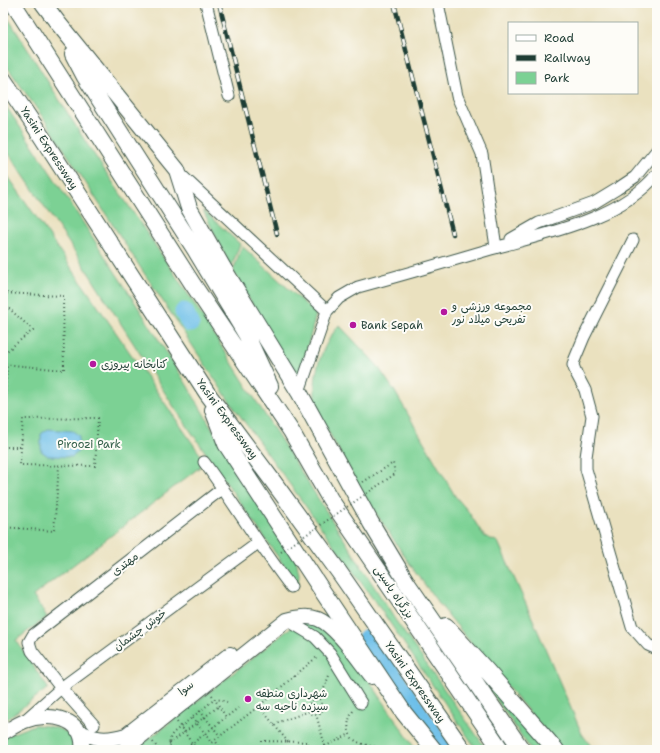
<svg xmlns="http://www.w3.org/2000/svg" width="660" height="753" font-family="'Shantell Sans','Playpen Sans Arabic',sans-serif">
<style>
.green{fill:#7cd194;stroke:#4e8764}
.water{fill:#6dbfe9;stroke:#467e8e}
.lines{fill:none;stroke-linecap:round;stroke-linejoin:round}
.river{stroke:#6dbfe9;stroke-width:19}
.minor-casing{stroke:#3d5649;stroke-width:13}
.major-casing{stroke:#3d5649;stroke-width:16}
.highway-casing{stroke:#3d5649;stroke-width:18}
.path{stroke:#3d5649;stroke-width:2;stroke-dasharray:1 3;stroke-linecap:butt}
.minor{stroke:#fff;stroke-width:11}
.major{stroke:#fff;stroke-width:14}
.highway{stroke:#fff;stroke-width:16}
.rail-casing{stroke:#1f3d34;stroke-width:4.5}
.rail{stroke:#fdfcf7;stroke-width:3;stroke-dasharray:9;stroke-linecap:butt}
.path-bridge{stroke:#3d5649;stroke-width:2;stroke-dasharray:1 3;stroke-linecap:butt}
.poi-dot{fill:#b5179e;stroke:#fdfcf7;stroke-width:1.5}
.labels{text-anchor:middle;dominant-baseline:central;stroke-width:4;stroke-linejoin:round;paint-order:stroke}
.street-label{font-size:11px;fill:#1f3d34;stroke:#fdfcf7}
.poi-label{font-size:11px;fill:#1f3d34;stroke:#fdfcf7;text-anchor:start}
.park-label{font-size:11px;fill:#36624c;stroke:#fdfcf7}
</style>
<rect width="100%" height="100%" fill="#fdfcf7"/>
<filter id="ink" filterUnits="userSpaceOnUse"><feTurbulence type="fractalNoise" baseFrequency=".025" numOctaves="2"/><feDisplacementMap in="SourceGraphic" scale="8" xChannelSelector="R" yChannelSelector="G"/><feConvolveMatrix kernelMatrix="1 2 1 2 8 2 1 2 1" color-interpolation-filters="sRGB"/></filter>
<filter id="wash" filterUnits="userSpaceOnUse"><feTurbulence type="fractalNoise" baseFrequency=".012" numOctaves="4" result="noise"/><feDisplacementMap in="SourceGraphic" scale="16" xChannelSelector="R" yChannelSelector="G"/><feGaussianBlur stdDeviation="0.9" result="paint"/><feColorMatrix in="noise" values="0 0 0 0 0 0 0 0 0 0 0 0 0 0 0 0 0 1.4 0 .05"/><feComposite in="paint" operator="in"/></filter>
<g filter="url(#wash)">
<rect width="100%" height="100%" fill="#eae1bf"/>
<!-- green -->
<path class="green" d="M3 10 87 144 192 300 396 621 487 750H477L381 610 230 402 142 270 49 126 3 61Z
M3 102 35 149 140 310 187 385 216 435 296 559 299 574 298 586 174 407 79 258 3 145Z
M3 169 202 457 200 467 33 596 47 617 16 640 48 688 3 722Z
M203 210 240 244 231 268Z
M242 246 316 314 298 384 233 271Z
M339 325 376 364 394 390 455 496 468 511 484 536 498 542 530 613 582 734 594 750H562L497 675 436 600 407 560 362 492 316 409C312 376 318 352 339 325Z
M297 623H318L358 664 416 750H135Z
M454 638 550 750H531Z
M34 725C49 725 77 729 74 750H3V737Z"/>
<!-- water -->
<path class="water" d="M48 429 73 431 79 436 78 452 72 457 48 456 41 451V434Z"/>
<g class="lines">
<!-- river -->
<path class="river" d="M184 312 190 323
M367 638 444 750"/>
</g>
</g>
<g filter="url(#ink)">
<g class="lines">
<!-- minor casing -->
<g class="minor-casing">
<path id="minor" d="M206 3 229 96
M438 3 457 96 482 154 496 247
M178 172 327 311
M511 239 539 223 594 203 617 189 635 177 657 150
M633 240 584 337 574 361 573 365 576 373 585 390 592 416 586 457V469L632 627 648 645 657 649
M299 392 327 311 339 298 358 287C402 275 447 262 491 249 544 234 621 219 657 174
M204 462C234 503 260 547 291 587
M287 620 315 637 330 653 361 703
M25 720 61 688 258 543
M94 725 61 688 32 651 29 642 33 635 223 488"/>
</g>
<!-- major casing -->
<g class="major-casing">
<path id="major" d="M77 730C95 740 106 741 126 735L230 654
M3 733C10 729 17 724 25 721 48 712 86 717 82 750
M124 750 287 620C298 617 308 615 318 619 336 626 359 661 372 677"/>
</g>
<!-- highway casing -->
<g class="highway-casing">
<path id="highway" d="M13 3 192 283 291 431 330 499 501 750
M43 3 58 23 177 170 189 208 223 268 299 392 371 523 407 583 522 750
M73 54 85 77 196 251 246 334 270 386
M3 79 36 128 207 393 272 480 339 572 463 750
M213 410 226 444 323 592 404 713 434 750
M446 626 487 671 556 750"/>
</g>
<!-- path -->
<path class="path" d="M3 293 63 296 64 370 3 364
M3 305 4 304 33 330 3 354
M3 360 7 365 3 439
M98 418 95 466 20 465 23 419Z
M3 447H21
M363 482 393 463 395 474
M3 527 54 531 59 466
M212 695 226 717
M320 699 323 709 320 714H312L308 708 311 701 320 699 330 673
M200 711 220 736
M353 711C348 720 347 725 350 734 353 746 380 747 392 749
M316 714 325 746 329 750
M192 718 205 733 211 743 214 741
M177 722 197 750
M274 724 310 711
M153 742 159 750
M288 742 259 706 318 656
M169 744 219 706
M172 750C168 743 169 739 173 733L215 699 222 700 227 702
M184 750 238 708
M221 750 215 740 259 706
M262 750V741L308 742V750
M318 750 350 734"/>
<!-- minor -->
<use href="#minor" class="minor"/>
<!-- major -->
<use href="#major" class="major"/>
<!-- highway -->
<use href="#highway" class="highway"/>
<!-- rail casing -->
<g class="rail-casing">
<path id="rail" d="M219 3 277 234
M394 3 453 234"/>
</g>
<!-- rail -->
<use href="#rail" class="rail"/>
<!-- path-bridge -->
<path class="path-bridge" d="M281 552 395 474"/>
</g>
</g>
<!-- markers -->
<g class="poi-dot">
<circle cx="444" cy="312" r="4"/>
<circle cx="353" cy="325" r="4"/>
<circle cx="93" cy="364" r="4"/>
<circle cx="248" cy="699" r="4"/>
</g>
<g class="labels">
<!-- street labels -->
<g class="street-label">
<text transform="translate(49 148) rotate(57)">Yasini Expressway</text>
<text transform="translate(227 419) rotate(54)">Yasini Expressway</text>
<text transform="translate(125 564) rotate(-38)">مهتدی</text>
<text transform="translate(394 592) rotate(56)">بزرگراه یاسینی</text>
<text transform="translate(140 630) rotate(-36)">خوش چشمان</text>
<text transform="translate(415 682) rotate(55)">Yasini Expressway</text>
<text transform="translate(186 688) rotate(-38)">سوا</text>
</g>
<!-- poi labels -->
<g class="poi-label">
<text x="452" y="306">مجموعه ورزشی و<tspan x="452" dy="13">تفریحی میلاد نور</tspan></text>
<text x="361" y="325">Bank Sepah</text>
<text x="101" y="364">کتابخانه پیروزی</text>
<text x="256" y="693">شهرداری منطقه<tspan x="256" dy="13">سیزده ناحیه سه</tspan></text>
</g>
<!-- park labels -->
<g class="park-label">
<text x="89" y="444">Piroozi Park</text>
</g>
</g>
<!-- margin -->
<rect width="660" height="753" fill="none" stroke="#fdfcf7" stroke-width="16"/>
<!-- legend -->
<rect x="508" y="22" width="130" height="72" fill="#fdfcf7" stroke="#a4b0a9"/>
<rect x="516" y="35" width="20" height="6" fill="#ffffff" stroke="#a4b0a9"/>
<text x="544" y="42" font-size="12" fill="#1f3d34">Road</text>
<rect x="516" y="55" width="20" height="6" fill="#1f3d34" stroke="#a4b0a9"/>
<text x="544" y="62" font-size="12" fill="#1f3d34">Railway</text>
<rect x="516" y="72" width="20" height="12" fill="#7cd194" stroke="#a4b0a9"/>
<text x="544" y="82" font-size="12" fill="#1f3d34">Park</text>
</svg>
